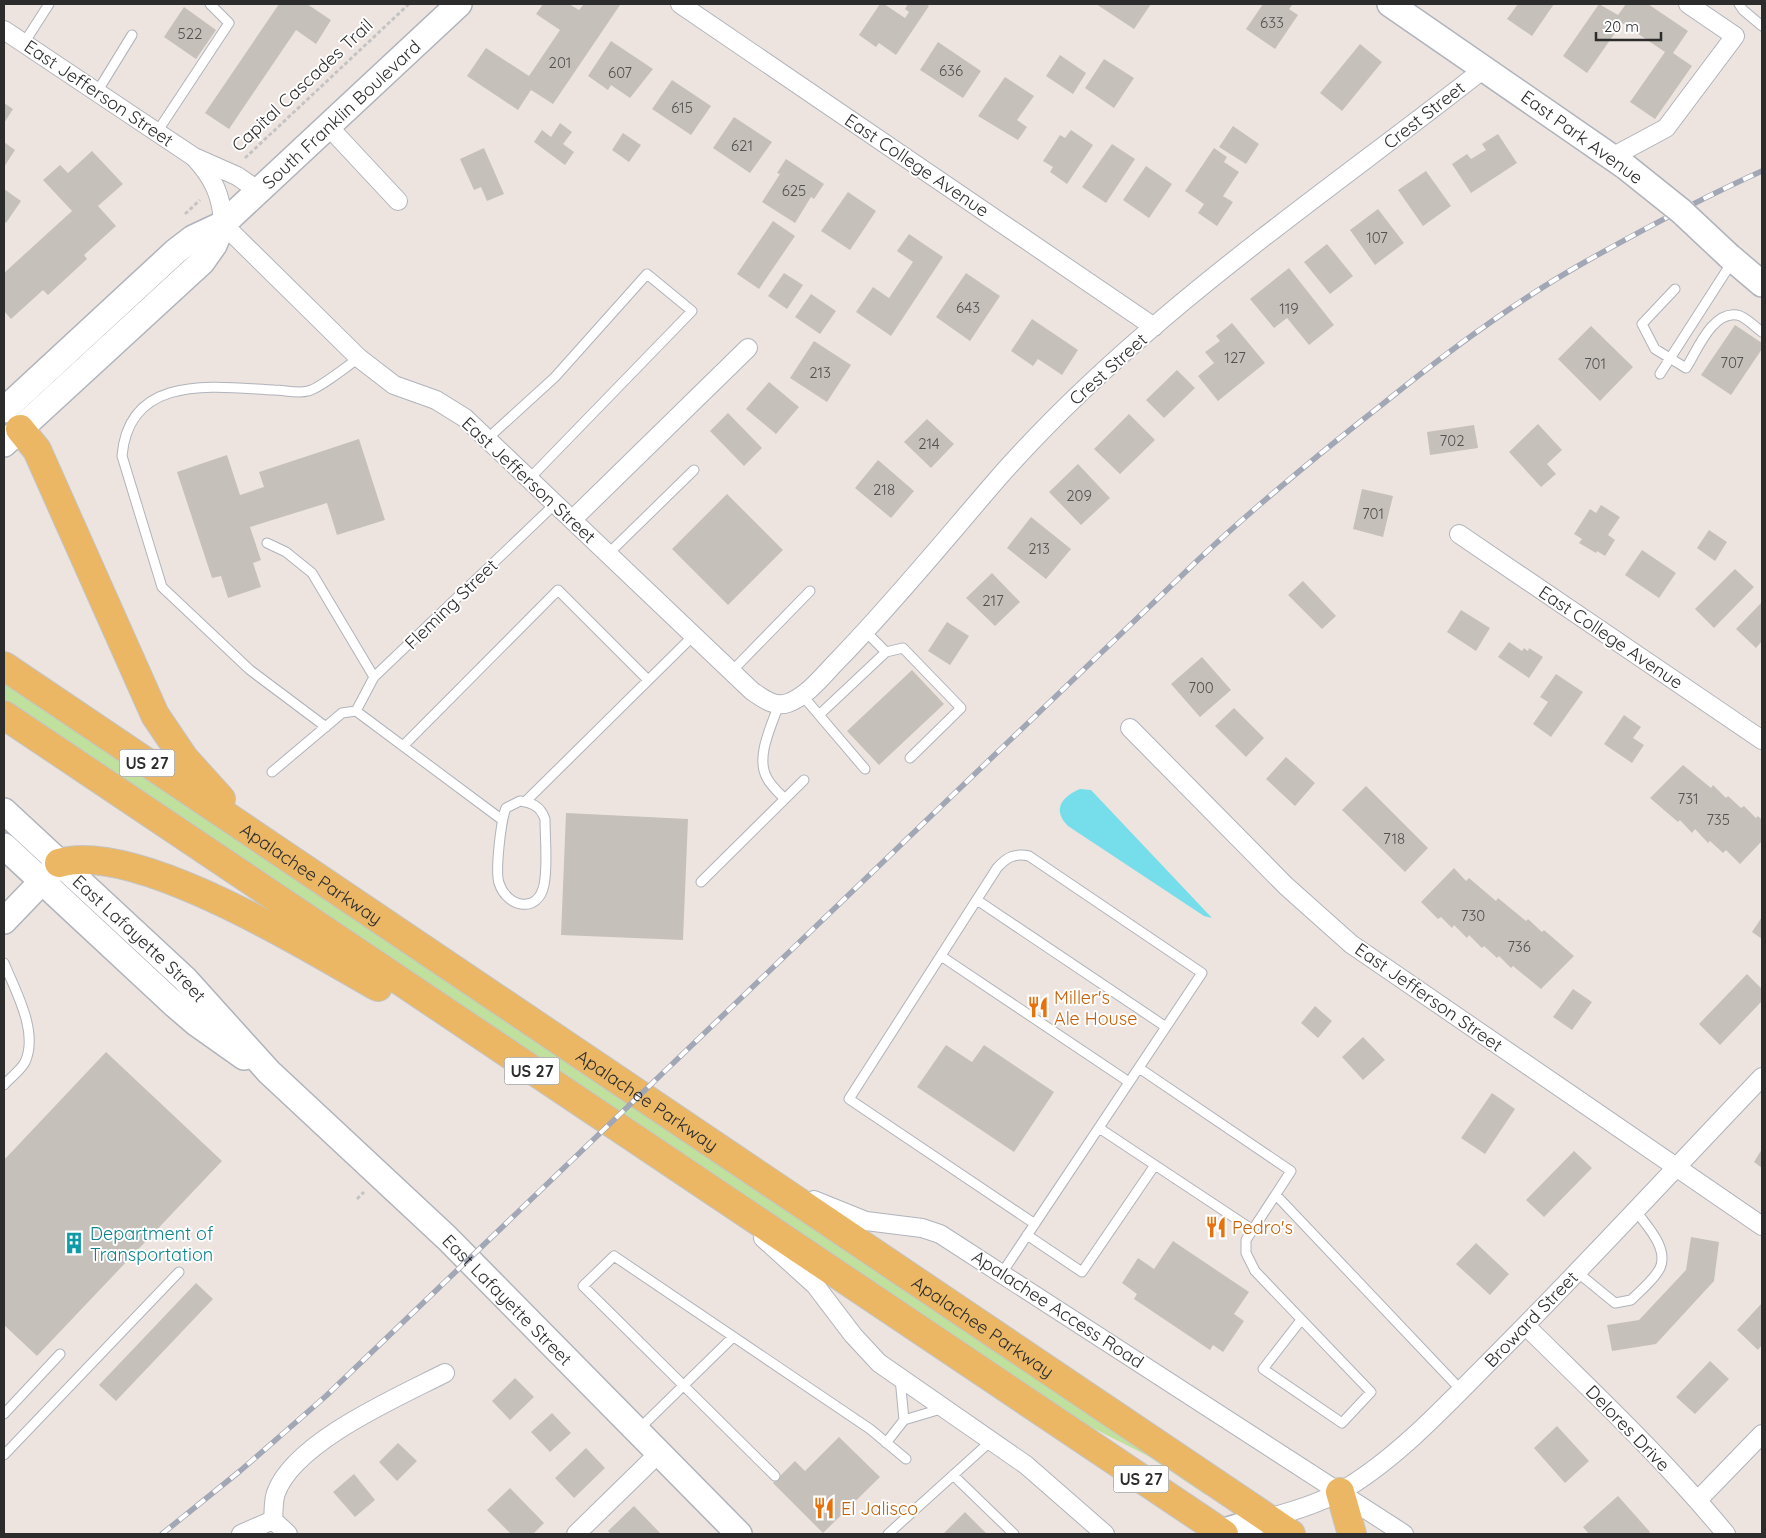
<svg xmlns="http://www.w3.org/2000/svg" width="1766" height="1538" font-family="Quicksand,sans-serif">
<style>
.green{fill:#bfe19d}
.water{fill:#76deea}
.building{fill:#c5c0ba}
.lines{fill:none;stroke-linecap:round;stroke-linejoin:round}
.lane-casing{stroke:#afb3bb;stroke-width:11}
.street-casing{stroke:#afb3bb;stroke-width:20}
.secondary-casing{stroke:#afb3bb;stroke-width:28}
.primary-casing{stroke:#c4c4c4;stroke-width:30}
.path{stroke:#c4c4c4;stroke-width:3;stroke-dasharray:4 2.5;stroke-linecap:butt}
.lane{stroke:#fff;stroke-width:9}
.street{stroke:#fff;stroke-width:18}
.secondary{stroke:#fff;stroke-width:25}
.primary{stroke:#ebb765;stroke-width:28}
.rail-casing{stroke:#a1a7b5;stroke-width:5.5}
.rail{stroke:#fff;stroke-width:4;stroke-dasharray:11;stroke-linecap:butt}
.secondary-bridge-casing{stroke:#afb3bb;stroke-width:28;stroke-linecap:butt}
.secondary-bridge{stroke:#fff;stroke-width:25}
.labels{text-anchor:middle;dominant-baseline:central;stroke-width:4;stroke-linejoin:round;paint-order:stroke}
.number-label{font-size:15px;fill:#525150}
.shield{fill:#fff;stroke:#6b6b6b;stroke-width:1}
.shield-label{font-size:16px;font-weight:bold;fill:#2c2c2c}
.street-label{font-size:18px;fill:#2c2c2c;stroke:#fff}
.food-label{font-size:18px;fill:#c56008;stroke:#fff;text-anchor:start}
.culture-label{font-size:18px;fill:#0d838f;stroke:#fff;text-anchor:start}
</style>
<rect width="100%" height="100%" fill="#ede4df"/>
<!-- green -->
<path class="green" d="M4 680 1208 1494 1206 1495 1148 1456 1079 1421 1039 1397 4 700Z"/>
<!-- water -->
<path class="water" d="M1080 789 1091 790 1212 918 1204 916 1068 826C1052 810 1061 797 1080 789Z"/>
<!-- building -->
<path class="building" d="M279 4H307L331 20 316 44 296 30 229 129 205 113Z
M543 4H569L579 10 584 4 620 5 553 104 531 90 518 110 467 76 486 48 529 76 560 30 536 14Z
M880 4H884L905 18 909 12 905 9 908 4H925L929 6 896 55 879 43 876 47 859 35Z
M1096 4H1151L1134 29Z
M1263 4H1293L1289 9 1298 15 1275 49 1246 29Z
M1518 4H1554L1532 36 1507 19Z
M1599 4 1618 15 1626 4H1648L1688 31 1673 53 1692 66 1655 119 1630 102 1665 52 1622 23 1587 73 1563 56Z
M184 7 216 30 196 59 164 37Z
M611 41 653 69 630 98 611 85 608 90 588 76Z
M938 42 981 71 963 98 920 70Z
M1360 44 1382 62 1342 111 1320 93Z
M1060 55 1086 73 1073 94 1046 76Z
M1104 59 1134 78 1114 108 1085 88Z
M1005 77 1034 96 1017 120 1027 127 1018 140 978 116Z
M672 80 711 106 691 135 652 109Z
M4 103 13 109 4 123Z
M734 117 772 142 750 173 713 148Z
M560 123 572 132 563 144 574 152 565 165 534 142 542 130 551 137Z
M1233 126 1259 144 1246 164 1219 147Z
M1071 130 1093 145 1067 184 1050 172 1053 167 1043 161 1060 135 1065 138Z
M623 133 641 145 629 162 612 150Z
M1498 134 1517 163 1471 193 1452 164 1467 154 1471 159 1486 150 1482 144Z
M4 142 15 150 4 167Z
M1112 144 1135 159 1106 203 1082 187Z
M484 148 504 194 487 201 481 187 474 190 460 159Z
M1214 148 1227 157 1224 162 1239 172 1223 196 1233 202 1217 226 1198 213 1204 204 1185 191Z
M92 151 123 184 98 206 116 226 84 255 87 259 48 295 43 290 11 319 4 311V273L72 211 43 180 60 165 68 173Z
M786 159 824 184 814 199 811 197 795 223 762 202 780 174 777 173Z
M1146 166 1172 184 1149 218 1123 200Z
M1426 171 1451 206 1423 226 1398 190Z
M4 189 21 201 6 223 4 221Z
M848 192 876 211 850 250 821 231Z
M1378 209 1404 243 1375 265 1350 230Z
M773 221 795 236 759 289 737 274Z
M909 234 943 257 891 336 856 312 873 287 889 298 913 262 897 251Z
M1327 244 1353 276 1330 294 1304 262Z
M1289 268 1334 325 1309 345 1287 318 1274 328 1250 299Z
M784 273 803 285 787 309 768 296Z
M966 273 1000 296 970 341 936 317Z
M811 294 836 311 820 334 795 317Z
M1032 319 1078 350 1062 375 1038 359 1033 366 1011 351Z
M1232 323 1265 363 1218 401 1198 376 1214 363 1205 352 1220 341 1216 336Z
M1735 325 1762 343V349L1731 395 1701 375Z
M1591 326 1633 367 1600 401 1558 359Z
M814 341 851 365 827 402 790 378Z
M1177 370 1195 388 1164 418 1146 400Z
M769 382 799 407 776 434 746 409Z
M728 413 762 448 744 466 710 431Z
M1129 414 1155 440 1120 474 1094 449Z
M927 419 954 444 931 468 904 442Z
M1538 424 1562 450 1547 464 1556 474 1541 487 1509 452Z
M1474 425 1478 448 1430 455 1427 432Z
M359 439 385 520 337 535 327 503 250 527 261 560 253 563 261 587 228 598 221 576 212 578 177 472 227 455 240 495 264 487 259 472Z
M878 460 914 491 891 518 855 488Z
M1078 464 1110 498 1081 525 1049 492Z
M1362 489 1393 496 1383 537 1353 529Z
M727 494 783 550 728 605 672 549Z
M1601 505 1620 517 1608 535 1615 540 1605 556 1597 551 1596 553 1579 543 1582 539 1574 534 1590 509 1596 513Z
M1031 517 1071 549 1046 579 1007 548Z
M1709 530 1727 542 1715 561 1697 548Z
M1642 550 1676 573 1659 598 1625 575Z
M1735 569 1754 587 1714 628 1695 609Z
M992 573 1020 602 995 626 966 598Z
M1303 581 1336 616 1322 629 1288 595Z
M1762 602V641L1756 648 1736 629Z
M1461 610 1490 628 1476 651 1447 632Z
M947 622 969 636 950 665 928 651Z
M1509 642 1522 651 1524 648 1528 651 1529 648 1543 657 1529 678 1498 657Z
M1202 657 1231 690 1200 717 1171 684Z
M912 670 944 704 879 765 847 731Z
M1556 674 1583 692 1551 737 1533 724 1548 702 1540 697Z
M1234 708 1264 738 1246 757 1215 726Z
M1624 715 1641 727 1633 738 1644 745 1632 763 1604 744Z
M1286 757 1315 783 1295 806 1266 779Z
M1683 765 1711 788 1713 785 1726 798 1728 796 1741 808 1744 806 1756 818 1758 816 1762 820V841L1740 864 1726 850 1723 853 1710 841 1708 843 1695 829 1692 833 1680 820 1678 822 1650 798Z
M1366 786 1428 848 1405 872 1342 810Z
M566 813 688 819 683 940 561 935Z
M1454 868 1466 881 1469 878 1496 901 1498 898 1526 921 1528 919 1542 932 1544 930 1574 956 1541 989 1513 966 1511 968 1499 956 1497 958 1484 946 1482 948 1469 935 1467 938 1454 925 1452 928 1441 917 1438 919 1421 902Z
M1762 917V939L1752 932Z
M1747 974 1762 989V1001L1720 1045 1699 1024Z
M1573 989 1592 1002 1572 1030 1553 1017Z
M1315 1006 1332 1021 1318 1038 1301 1023Z
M1363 1037 1385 1060 1363 1080 1342 1057Z
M946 1045 972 1062 984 1045 1054 1092 1014 1152 917 1087Z
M106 1052 222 1161 37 1356 4 1325V1160Z
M1492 1093 1515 1109 1485 1154 1461 1138Z
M1762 1149V1168L1754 1162Z
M1574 1151 1592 1168 1544 1217 1526 1200Z
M1691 1237 1719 1242 1714 1281 1656 1344 1612 1351 1607 1325 1639 1320 1686 1270Z
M1173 1241 1249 1292 1234 1314 1244 1321 1223 1352 1213 1345 1210 1350 1134 1299 1137 1294 1122 1283 1138 1258 1154 1269Z
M1476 1243 1509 1274 1490 1295 1456 1264Z
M196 1283 213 1299 116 1401 99 1385Z
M1762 1303V1345L1758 1350 1737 1330Z
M1710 1361 1729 1379 1695 1414 1676 1397Z
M515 1378 534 1397 510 1420 492 1401Z
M552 1413 571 1433 550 1452 531 1432Z
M1557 1426 1589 1461 1565 1483 1534 1448Z
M839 1437 880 1477 823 1533 773 1483 795 1461 805 1471Z
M398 1443 417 1461 397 1481 379 1462Z
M586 1448 605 1468 574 1498 555 1478Z
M354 1474 375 1500 355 1517 333 1492Z
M510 1488 544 1523 533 1534H511L487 1510Z
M1618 1496 1650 1532 1648 1534H1589L1583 1527Z
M634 1506 661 1534H611L608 1531Z
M965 1512 987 1534H943Z"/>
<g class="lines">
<!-- lane casing -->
<g class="lane-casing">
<path id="lane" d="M1739 4 1743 10 1762 26
M24 43 49 4
M97 92 132 35
M157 132 229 23 210 4
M1675 289 1642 324 1655 349 1686 368C1697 351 1712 311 1737 315 1745 316 1755 327 1762 332
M1660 374 1732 262
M487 439 555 377 647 274 692 311 529 479
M267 543 286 552 312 573 374 677
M608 554 694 470
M865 631 886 652
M731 672 810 591
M802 695 865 769
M779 704C772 725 755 757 767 778 771 786 779 793 785 799
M356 711 374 677 555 504
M819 715 886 652 903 648 961 708 910 758
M326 727 250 670 162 587 122 456C129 373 214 387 274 390 284 390 298 394 308 391 319 389 348 365 359 358
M403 746 558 590 648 680
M272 772 342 713 356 711 501 819
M520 801C533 803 540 806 545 819 545 840 548 865 544 885 538 914 507 908 499 883 495 871 501 820 506 808Z
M525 802 693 636
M701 882 804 780
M977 900 1166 1027
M941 956 1129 1082
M4 963C15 990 39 1032 25 1062 21 1070 10 1078 4 1085
M1139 1068 1291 1171 1246 1240V1253L1255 1271 1371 1392 1342 1423 1263 1369 1301 1320
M1099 1128 1253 1230
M1276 1195 1461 1390
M1027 1235 1082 1272 1155 1165
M1577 1272 1615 1303 1631 1300C1640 1291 1654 1280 1660 1268 1669 1248 1646 1225 1635 1210
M1002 1273 1202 973 1029 856C1014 853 1007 857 997 868L849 1099 1035 1224
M900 1378 904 1420
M4 1414 60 1354
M639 1429 733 1337
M886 1443 904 1420 944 1408
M4 1455 179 1272
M953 1475 1014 1534
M775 1476 583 1286 614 1256 870 1429 906 1459
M888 1534 992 1440"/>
</g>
<!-- street casing -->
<g class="street-casing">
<path id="street" d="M680 4 1154 327
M4 30 194 157 237 176 259 191
M328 126 398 201
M194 157C213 177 222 196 223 224L359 358 394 385 436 400 465 418 752 691C762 698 775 708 788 703 809 695 824 674 840 658 892 604 939 547 987 491 1128 325 1315 202 1485 68
M1612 157 1666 128 1735 36 1688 4
M572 520 748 348
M1459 534 1762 740
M1130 728 1286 886 1351 944 1762 1226
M814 1200 866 1221 922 1228 940 1234 1404 1534
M763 1238 815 1285 853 1335 879 1363 1026 1465 1105 1534
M1526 1326C1594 1393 1665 1460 1726 1534
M1698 1500 1762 1434
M1267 1518C1295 1511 1324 1502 1348 1487 1402 1454 1451 1400 1495 1356 1586 1265 1673 1170 1762 1077
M273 1520 288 1534
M241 1534 273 1520C274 1511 273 1501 276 1493 294 1442 398 1397 445 1373
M576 1534 659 1453"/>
</g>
<!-- secondary casing -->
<g class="secondary-casing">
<g id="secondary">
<path d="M1390 4 1626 167"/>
<path d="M1729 256 1762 284"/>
<path id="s1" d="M4 410 176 251 193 238 223 224 459 4"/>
<path d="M4 444 202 262 214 245 223 224"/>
<path id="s2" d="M4 811 185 979 269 1072 447 1238 739 1534"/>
<path d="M4 846 175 1005 196 1023 244 1057"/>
<path d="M4 921 53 870"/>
<path d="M1215 1534 1267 1518"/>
</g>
</g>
<!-- primary casing -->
<g class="primary-casing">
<g id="primary">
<path d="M20 429 37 450 155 715 184 758 221 799"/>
<path id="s3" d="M4 666 1291 1534"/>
<path d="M4 715 1224 1534"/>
<path d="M59 863C136 840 308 948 378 987"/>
<path d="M1340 1492 1352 1534"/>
</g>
</g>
<!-- path -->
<path class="path" d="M245 158 409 4
M185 214 200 200
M357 1199 364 1192"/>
<!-- lane -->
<use href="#lane" class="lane"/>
<!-- street -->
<use href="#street" class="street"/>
<!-- secondary -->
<use href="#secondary" class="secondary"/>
<!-- primary -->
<use href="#primary" class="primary"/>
<!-- rail casing -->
<g class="rail-casing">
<path id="rail" d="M162 1534 240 1471 326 1396 1199 559C1258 504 1320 453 1384 403 1447 352 1514 302 1585 262 1642 230 1702 198 1762 171"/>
</g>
<!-- rail -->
<use href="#rail" class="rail"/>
<!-- secondary-bridge casing -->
<g class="secondary-bridge-casing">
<path id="secondary-bridge" d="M1626 167 1681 211 1729 256"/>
</g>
<!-- secondary-bridge -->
<use href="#secondary-bridge" class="secondary-bridge"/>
</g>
<!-- icons -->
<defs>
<g id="restaurant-bare" transform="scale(1.725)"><path d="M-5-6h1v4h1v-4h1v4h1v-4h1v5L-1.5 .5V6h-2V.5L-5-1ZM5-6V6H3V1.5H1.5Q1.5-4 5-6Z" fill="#e8710a" stroke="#fff" stroke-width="2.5" paint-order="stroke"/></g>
<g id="building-bare" transform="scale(1.725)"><path d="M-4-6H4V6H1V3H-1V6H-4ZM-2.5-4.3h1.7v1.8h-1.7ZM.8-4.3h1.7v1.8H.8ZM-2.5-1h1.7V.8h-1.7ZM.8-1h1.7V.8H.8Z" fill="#0f9aa8" stroke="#fff" stroke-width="2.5" paint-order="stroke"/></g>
</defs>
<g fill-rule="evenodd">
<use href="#restaurant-bare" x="1038" y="1007"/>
<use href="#restaurant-bare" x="1216" y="1227"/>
<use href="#building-bare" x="74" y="1243"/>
<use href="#restaurant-bare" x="824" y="1508"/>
</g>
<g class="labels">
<!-- number labels -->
<g class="number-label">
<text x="1272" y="22">633</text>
<text x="190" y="33">522</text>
<text x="560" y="62">201</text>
<text x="951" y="70">636</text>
<text x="620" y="72">607</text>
<text x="682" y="107">615</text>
<text x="742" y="145">621</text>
<text x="794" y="190">625</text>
<text x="1377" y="237">107</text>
<text x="968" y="307">643</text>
<text x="1289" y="308">119</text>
<text x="1235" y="357">127</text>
<text x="1732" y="362">707</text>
<text x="1595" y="363">701</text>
<text x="820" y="372">213</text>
<text x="1452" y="440">702</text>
<text x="929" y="443">214</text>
<text x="884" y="489">218</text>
<text x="1079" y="495">209</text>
<text x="1373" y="513">701</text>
<text x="1039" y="548">213</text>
<text x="993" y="600">217</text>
<text x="1201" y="687">700</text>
<text x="1688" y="798">731</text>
<text x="1718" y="819">735</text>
<text x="1394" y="838">718</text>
<text x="1473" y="915">730</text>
<text x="1519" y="946">736</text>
</g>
<!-- shield labels -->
<g class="shield">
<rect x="119.5" y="749.5" width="55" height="27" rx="4"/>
<rect x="504.5" y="1057.5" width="55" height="27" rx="4"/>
<rect x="1113.5" y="1465.5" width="55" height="27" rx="4"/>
</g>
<g class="shield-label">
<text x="147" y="763">US 27</text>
<text x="532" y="1071">US 27</text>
<text x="1141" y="1479">US 27</text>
</g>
<!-- street labels -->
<g class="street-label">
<text transform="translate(302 85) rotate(-43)">Capital Cascades Trail</text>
<text transform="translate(99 93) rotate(34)">East Jefferson Street</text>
<text stroke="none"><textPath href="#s1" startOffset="450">South Franklin Boulevard</textPath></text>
<text transform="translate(1424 115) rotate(-38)">Crest Street</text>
<text transform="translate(1582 137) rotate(36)">East Park Avenue</text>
<text transform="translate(917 165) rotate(34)">East College Avenue</text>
<text transform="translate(1108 369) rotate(-42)">Crest Street</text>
<text transform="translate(529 480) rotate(43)">East Jefferson Street</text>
<text transform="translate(451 604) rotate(-44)">Fleming Street</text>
<text transform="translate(1611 637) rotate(34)">East College Avenue</text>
<text stroke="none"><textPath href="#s3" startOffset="371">Apalachee Parkway</textPath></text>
<text stroke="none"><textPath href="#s2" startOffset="186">East Lafayette Street</textPath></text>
<text transform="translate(1429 997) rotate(35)">East Jefferson Street</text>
<text stroke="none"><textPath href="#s3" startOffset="776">Apalachee Parkway</textPath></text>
<text stroke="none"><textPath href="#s2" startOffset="702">East Lafayette Street</textPath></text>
<text transform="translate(1058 1309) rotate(33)">Apalachee Access Road</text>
<text transform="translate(1531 1319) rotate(-46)">Broward Street</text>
<text stroke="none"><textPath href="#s3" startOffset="1181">Apalachee Parkway</textPath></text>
<text transform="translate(1628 1428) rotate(46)">Delores Drive</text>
</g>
<!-- food labels -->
<g class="food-label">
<text x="1054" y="997">Miller's<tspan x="1054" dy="21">Ale House</tspan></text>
<text x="1232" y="1227">Pedro's</text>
<text x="841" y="1508">El Jalisco</text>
</g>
<!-- culture labels -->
<g class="culture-label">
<text x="90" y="1233">Department of<tspan x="90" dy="21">Transportation</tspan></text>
</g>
</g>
<!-- border -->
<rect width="1766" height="1538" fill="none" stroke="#2c2c2c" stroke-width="10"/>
<!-- scale -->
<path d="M1596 32v8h65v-8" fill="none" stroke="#2c2c2c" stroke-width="2.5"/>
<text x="1604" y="32" font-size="15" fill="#2c2c2c" stroke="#ffffff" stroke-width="4" paint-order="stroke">20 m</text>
</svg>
